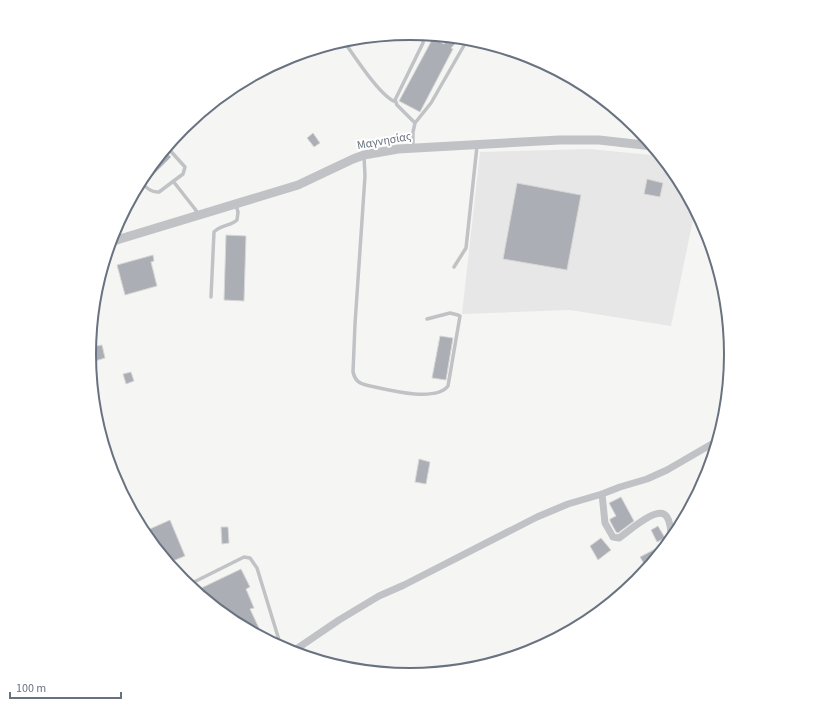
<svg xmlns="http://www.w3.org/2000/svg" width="820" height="708" font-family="'Source Sans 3',sans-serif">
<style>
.built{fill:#e6e7e6}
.building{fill:#abafb5;stroke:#d7d7d5}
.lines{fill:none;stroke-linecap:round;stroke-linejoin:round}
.service{stroke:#c0c2c6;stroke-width:3.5}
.minor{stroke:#c0c2c6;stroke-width:7}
.tertiary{stroke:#c0c2c6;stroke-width:9}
.labels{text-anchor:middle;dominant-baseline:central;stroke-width:4;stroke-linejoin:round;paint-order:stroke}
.street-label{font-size:12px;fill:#697280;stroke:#fff}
.rim{fill:none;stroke:#697280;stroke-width:2}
</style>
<rect width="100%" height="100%" fill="#f5f6f3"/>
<!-- built -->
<path class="built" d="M589 149 661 156 677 176 695 210 671 326 570 310 462 314 480 152Z"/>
<!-- building -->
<path class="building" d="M451 37 461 38 451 48 453 49 420 112 399 101 433 38 444 44Z
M313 133 320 143 314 147 307 138Z
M164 150 171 157 146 182 142 178 143 175Z
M647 179 663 183 660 197 644 194Z
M517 183 581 195 567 270 503 259Z
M226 235 246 236 244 301 224 300Z
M153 255 154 261 151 262 157 286 125 295 117 265Z
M440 336 453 338 446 380 432 378Z
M102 345 105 358 95 361 91 347Z
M131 372 134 381 126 384 123 374Z
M419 459 430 462 426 484 415 482Z
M621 497 634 521 618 533 616 532 610 521V519L616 516 609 503Z
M170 520 185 556 168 563 143 532Z
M658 526 665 538 657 542 651 530Z
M221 527H228L229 543 222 544Z
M601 538 611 550 598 560 590 546Z
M659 547 661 551 647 569 640 557Z
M241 569 250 587 246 589 254 608 250 609 259 628 256 629 259 635 231 621 195 591Z"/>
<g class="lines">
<!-- service -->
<path class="service" d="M343 40C353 54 381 98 396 102
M423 40 430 35
M415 123 397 105 395 100 423 43V40L419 34
M413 148V132L415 123 431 103 466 42
M364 156 365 176 355 324 353 372C355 380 358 383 366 385 385 389 435 403 448 386L460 316 458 315 450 313 427 319
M140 181C145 187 151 193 159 192L183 174 185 167 167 147
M173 181 195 209 198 214
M454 267 466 248 477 146
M211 297 214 232C220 225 231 226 237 220L238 212 236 205
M188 585 244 557 250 558 257 568 279 640V646"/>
<!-- minor -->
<path class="minor" d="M602 494 605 523 613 537 619 538C628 532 659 503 667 517 671 523 671 533 671 539
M292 652 339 620 379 596 404 585 537 517 568 504 602 494 620 487 647 479 667 470 717 441"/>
<!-- tertiary -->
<path class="tertiary" d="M110 242 298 185 353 159 364 155 398 149 559 140H599L653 146"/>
</g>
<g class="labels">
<!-- street labels -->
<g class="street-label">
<text transform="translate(384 141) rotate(-10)">Μαγνησίας</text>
</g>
</g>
<!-- crop -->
<path d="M0 0H820V708H0ZM96 354a314 314 0 1 1 628 0a314 314 0 1 1-628 0Z" fill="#fff" fill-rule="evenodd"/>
<path class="rim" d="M96 354a314 314 0 1 1 628 0a314 314 0 1 1-628 0Z"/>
<!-- scale -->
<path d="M10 692v6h111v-6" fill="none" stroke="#697280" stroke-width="2"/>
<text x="16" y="692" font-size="12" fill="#697280" stroke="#ffffff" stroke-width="3" paint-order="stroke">100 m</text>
</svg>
